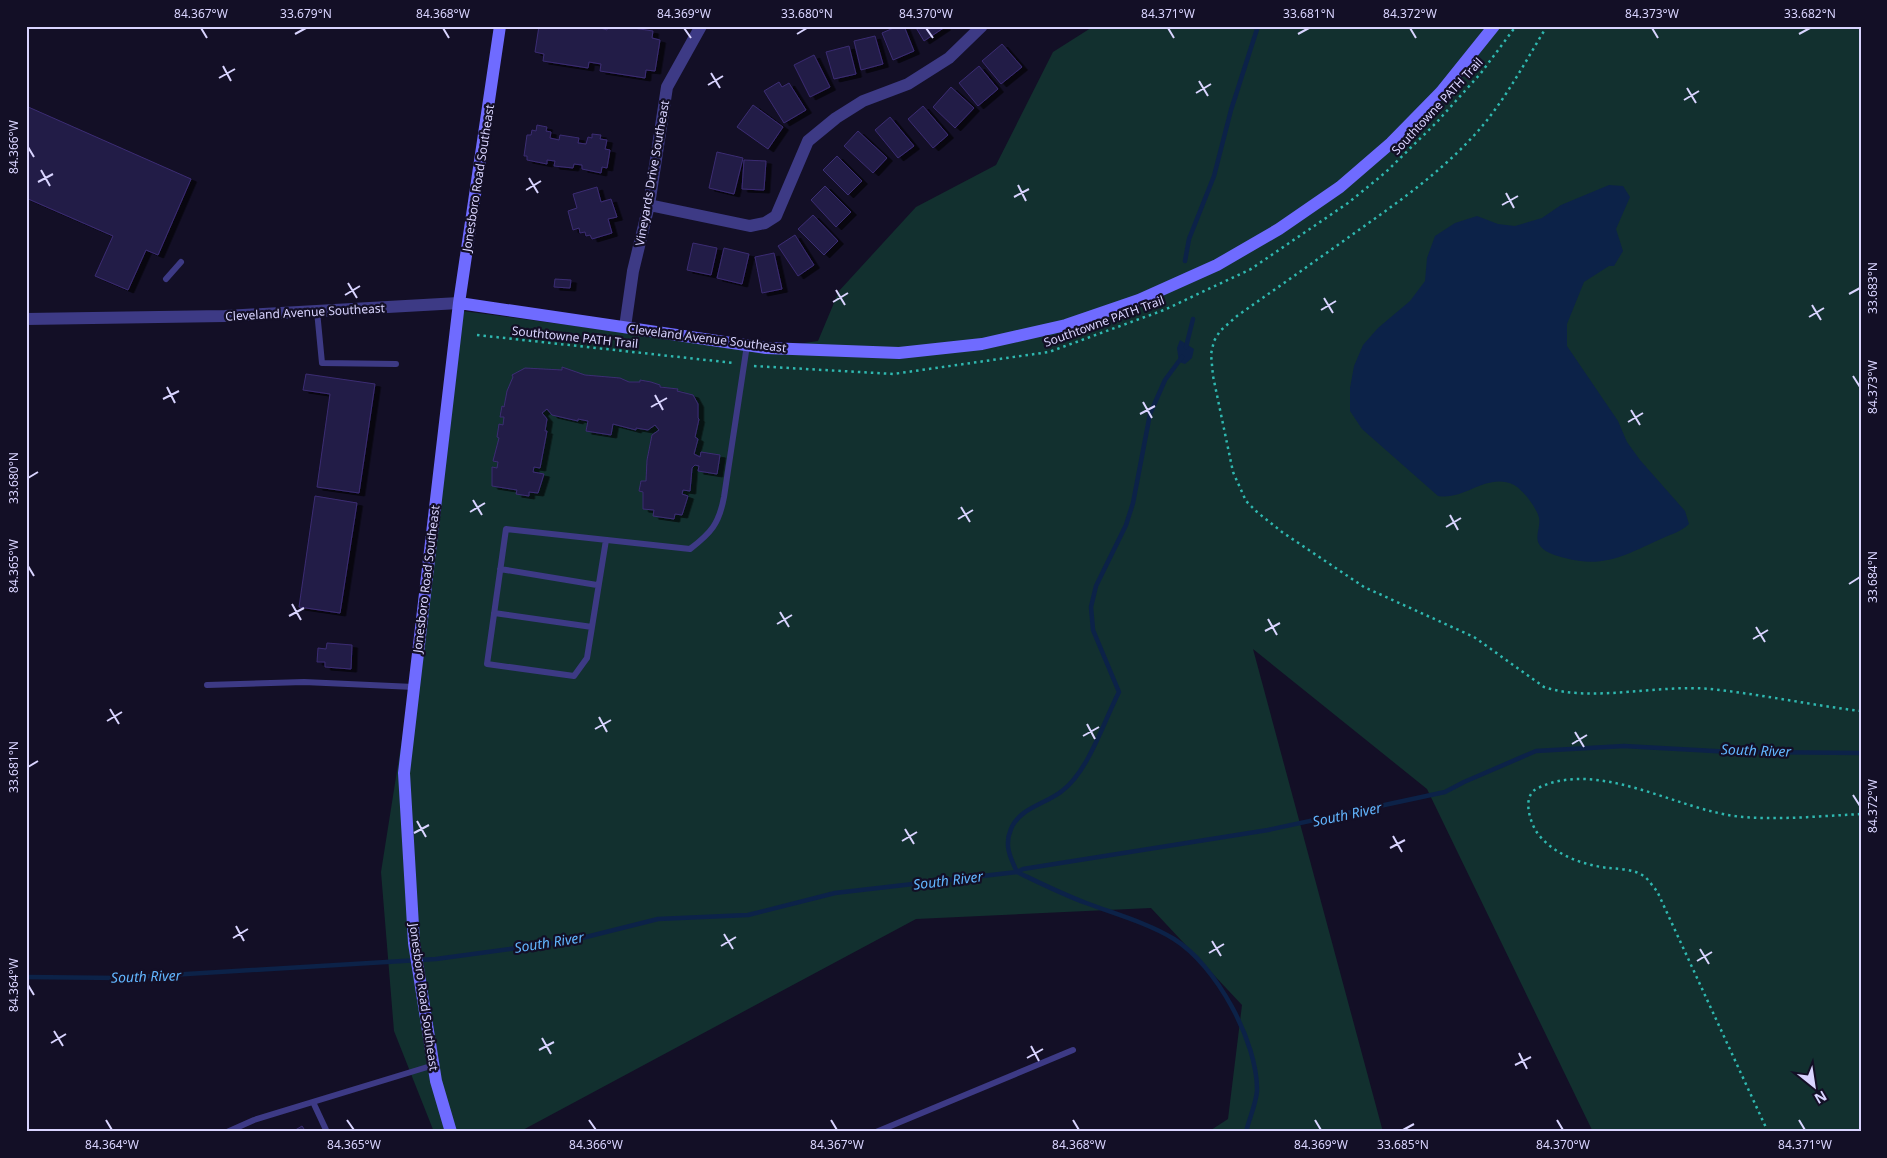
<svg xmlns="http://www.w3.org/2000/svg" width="1887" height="1158" font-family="'Noto Sans',sans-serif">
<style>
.green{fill:#12302f}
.water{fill:#0c2248}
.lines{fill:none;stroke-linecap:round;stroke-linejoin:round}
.stream{stroke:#0c2248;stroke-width:4.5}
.building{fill:#241b47;stroke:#3b2d73;filter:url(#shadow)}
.path{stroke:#2fb8b0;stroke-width:2.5;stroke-dasharray:2.5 4;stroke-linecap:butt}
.service{stroke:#3d3a85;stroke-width:6}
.minor{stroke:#3d3a85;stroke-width:12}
.secondary{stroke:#6f6bff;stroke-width:12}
.ticks{fill:none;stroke:#d9d4ff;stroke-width:2}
.labels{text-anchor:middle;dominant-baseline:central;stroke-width:4.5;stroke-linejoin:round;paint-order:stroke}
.street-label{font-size:12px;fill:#d9d4ff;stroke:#130f26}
.water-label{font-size:14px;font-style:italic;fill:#62b6ff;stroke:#130f26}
.neatline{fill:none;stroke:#d9d4ff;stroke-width:2}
.ticks-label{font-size:12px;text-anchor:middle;fill:#d9d4ff}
</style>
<defs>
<filter id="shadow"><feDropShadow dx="5.5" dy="3" stdDeviation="0" flood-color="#0009"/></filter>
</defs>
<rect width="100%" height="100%" fill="#130f26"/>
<!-- green -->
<path class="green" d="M1094 26H1861V1132H1593L1427 789 1253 649 1383 1132H1208L1228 1119 1242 1005 1151 908 916 919 519 1132H434L394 1031 381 872 427 581 455 310 756 350 818 341 839 291 916 207 996 165 1053 52Z"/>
<!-- water -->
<path class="water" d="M1609 185 1623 186 1630 197 1616 229 1623 251 1614 266H1609L1584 282 1567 324V346L1618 421 1627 442 1640 460 1685 511 1689 524C1682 531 1672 534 1663 538 1627 554 1605 569 1565 558 1557 556 1546 553 1541 547 1533 538 1541 528 1539 518 1537 508 1522 489 1514 485 1486 472 1465 501 1438 496L1362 429 1350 411V388L1354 366 1363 345 1378 328 1410 301 1425 281 1427 258 1435 236 1455 223 1477 216 1498 224 1515 226 1542 218 1561 205Z
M1180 340 1194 349 1192 358 1185 364 1179 362 1177 348Z"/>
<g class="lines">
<!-- stream -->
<path class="stream" d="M1185 261 1189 239 1214 176 1231 110 1258 26
M1186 347 1193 319
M1182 357 1165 380 1150 414 1133 503 1126 525 1096 586 1091 607 1093 630 1119 692C1104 721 1088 772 1062 791 1046 804 1019 808 1011 829 1004 845 1010 857 1017 872 1040 883 1062 894 1086 903 1115 914 1148 923 1174 939 1216 965 1258 1042 1257 1091 1256 1104 1249 1119 1246 1132
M26 977 121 978 436 959 570 941 658 919 748 915 835 893 1017 872 1023 869 1268 830 1445 792 1464 782 1536 751 1624 746 1732 752 1861 753"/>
</g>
<!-- building -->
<path class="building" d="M539 26H594L607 30 608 26H620L653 31 652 38 660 40 655 71 646 70 645 78 600 71 601 64 589 62 588 68 543 61 544 54 535 52Z
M898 26H904L914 51 893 60 882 33Z
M915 26H944L945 27 924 41Z
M875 36 883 64 861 70 854 41Z
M1002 44 1022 67 1001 84 982 61Z
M849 46 856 74 834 79 826 52Z
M814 55 830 87 810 97 794 65Z
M979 66 998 89 978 106 959 83Z
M779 82 782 87 789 83 806 110 784 123 764 91Z
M951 87 974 108 955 128 933 107Z
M753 105 783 127 768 149 737 127Z
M26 106 191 179 158 255 146 250 128 290 95 276 113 236 26 198Z
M923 106 948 135 933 148 908 119Z
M890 117 914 146 898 158 875 130Z
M537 125 547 127 546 131 551 132 550 138 559 140 560 135 579 138 578 143 586 144 588 137 592 138V134L601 135 600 139 607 140 605 149 610 150 607 168 602 167 601 173 582 169V165L574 164 573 168 554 166 555 161 547 160V164L527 160V156H524L527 135H531L532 130 536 131Z
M858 131 887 158 873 173 844 146Z
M717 152 743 158 734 194 709 188Z
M837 156 862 181 848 195 823 170Z
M744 160 766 161 764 190 742 189Z
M825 186 851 212 836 227 811 200Z
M597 187 601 202 611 199 617 217 608 219 612 233 592 239 590 235 586 236 585 232 580 233 579 228 573 230 568 211 577 208 573 194Z
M813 215 838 241 824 255 798 229Z
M795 235 814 265 798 276 778 246Z
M693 243 717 248 711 275 687 270Z
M724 248 749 254 742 284 717 278Z
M774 253 782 289 762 293 755 257Z
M555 279 571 280 570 288 554 287Z
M562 367 585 375 620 378 629 382H640V380L651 382 660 385V387L678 389 677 391 693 395 698 404V418L699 419 695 437 698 439 694 454 700 457 701 452 720 455 717 474 698 471 699 466 695 465 692 468 690 491 683 490 682 494 688 496 682 515 675 514 674 519 653 516 654 510 643 509V492L639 491 641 481H646L647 460 652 435 659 430 655 425 648 430 636 428V430L613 424 611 435 586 431 588 421 578 419V421L552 415 547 409 542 413 547 419 545 431H547L540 468 534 467 533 472 544 474 538 493 529 492V496L516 494 517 490 492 486V467L497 468 498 462 493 461 499 438 497 437 499 424 503 425 504 417H500L502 406 504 407 507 391 513 377 512 375 525 368 562 370Z
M306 374 375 384 359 493 317 487 330 394 303 390Z
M315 496 357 503 340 613 299 607Z
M327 643 352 645 351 669 325 667V662H317L318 648 326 649Z
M302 1126 306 1132H292Z"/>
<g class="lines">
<!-- path -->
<path class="path" d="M1547 26C1525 62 1506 99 1478 131 1441 173 1394 205 1349 237 1311 264 1274 290 1237 316L1220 331 1214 341 1211 354 1213 376 1233 472 1246 501 1257 512 1282 532 1364 587 1474 637 1544 687C1591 703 1658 684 1710 689 1760 694 1810 705 1861 711
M477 335 734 363
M754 366 893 374 1049 352 1164 310 1251 269 1348 203 1386 172 1436 123 1481 73 1516 26
M1768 1132 1657 891C1653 887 1649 880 1645 877 1635 869 1620 869 1608 868 1583 865 1551 854 1536 831 1529 819 1522 795 1538 788 1600 758 1680 812 1743 817 1782 820 1822 816 1861 814"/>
<!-- service -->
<path class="service" d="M166 279 181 262
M317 311 322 363 396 364
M606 540 587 658 574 676 487 664 506 529 690 549C711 533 719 524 724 497L747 345
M500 569 597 585
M494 613 592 627
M207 685 304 682 414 687
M313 1102 327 1132
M227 1132 254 1120 434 1065
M876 1132 1073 1050"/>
<!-- minor -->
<path class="minor" d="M649 205 750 226 765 223 776 216 808 141 836 118 863 101 908 84 949 58 982 26
M26 319 225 316 459 303
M625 327 633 271 649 205 667 87 701 26"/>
<!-- secondary -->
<path class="secondary" d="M459 303 766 348 899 353 982 344 1066 325 1139 300 1217 265 1279 229 1340 187 1391 143 1441 92 1494 26
M451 1132 436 1081 414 943 404 773 459 303 500 26"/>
</g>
<!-- ticks -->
<path class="ticks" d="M201 28 207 38M443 28 449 38M684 28 691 38M926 28 933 38M1168 28 1174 38M1410 28 1416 38M1652 28 1658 38M295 34 306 28M797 34 807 28M1298 34 1309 28M1799 34 1810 28M223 66 231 81M711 73 720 88M219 78 235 69M1199 81 1208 96M708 85 723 76M1687 88 1696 103M1196 93 1211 84M1684 100 1699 91M28 147 34 157M41 170 50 186M529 178 538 193M38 182 53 174M1018 185 1026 201M526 190 541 181M1506 193 1514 208M1014 197 1029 189M1502 205 1518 196M348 283 357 298M836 290 845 305M1849 294 1860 288M345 295 360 286M1324 298 1333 313M833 302 848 293M1812 305 1821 320M1321 310 1336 301M1809 317 1824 308M1853 376 1860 387M167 387 175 403M655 395 663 410M163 399 179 391M1143 402 1152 418M651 407 667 398M1631 410 1640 425M1140 414 1155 406M1628 422 1643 413M28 478 38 472M473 500 482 515M961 507 970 522M470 512 485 503M1450 515 1458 530M958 519 973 510M1446 527 1461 518M28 566 34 576M1849 584 1860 577M292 604 301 620M780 612 789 627M289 616 304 608M1268 619 1277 635M777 624 792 615M1756 627 1765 642M1265 631 1280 623M1753 639 1768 630M110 709 119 724M599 717 607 732M107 721 122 712M1087 724 1095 739M595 729 611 720M1575 732 1584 747M1083 736 1099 727M1572 744 1587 735M28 767 38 761M1853 795 1860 806M417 821 426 837M905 829 914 844M414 833 429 825M1393 836 1402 852M902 841 917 832M1390 848 1405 840M236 926 244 941M724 934 733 949M233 938 248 929M1212 941 1221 956M721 946 736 937M1700 949 1709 964M1209 953 1224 944M1697 961 1712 952M28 985 34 995M54 1031 63 1046M542 1038 551 1054M51 1043 66 1034M1031 1046 1039 1061M539 1050 554 1042M1519 1053 1527 1069M1027 1058 1043 1049M1515 1065 1531 1057M106 1120 112 1130M347 1120 354 1130M589 1120 596 1130M831 1120 837 1130M1073 1120 1079 1130M1315 1120 1321 1130M1557 1120 1563 1130M1799 1120 1805 1130M1403 1130 1414 1124"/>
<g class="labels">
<!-- street labels -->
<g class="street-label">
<text transform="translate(1437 106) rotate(-47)">Southtowne PATH Trail</text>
<text transform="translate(652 173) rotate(-80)">Vineyards Drive Southeast</text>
<text transform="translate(478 178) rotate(-81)">Jonesboro Road Southeast</text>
<text transform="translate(305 312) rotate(-3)">Cleveland Avenue Southeast</text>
<text transform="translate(1104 321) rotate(-20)">Southtowne PATH Trail</text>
<text transform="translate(575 337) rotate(6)">Southtowne PATH Trail</text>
<text transform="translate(707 338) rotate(7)">Cleveland Avenue Southeast</text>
<text transform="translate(426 579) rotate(-83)">Jonesboro Road Southeast</text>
<text transform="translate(424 997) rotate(82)">Jonesboro Road Southeast</text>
</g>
<!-- water labels -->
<g class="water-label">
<text transform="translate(1756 750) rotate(2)">South River</text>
<text transform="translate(1347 814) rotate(-12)">South River</text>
<text transform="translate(948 880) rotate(-7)">South River</text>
<text transform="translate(549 942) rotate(-9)">South River</text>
<text transform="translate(146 976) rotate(-2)">South River</text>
</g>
</g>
<!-- border -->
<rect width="1887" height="1158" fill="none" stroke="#130f26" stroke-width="55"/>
<!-- north arrow -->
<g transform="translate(1814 1086) rotate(150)" stroke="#130f26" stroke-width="4" paint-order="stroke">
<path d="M0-4L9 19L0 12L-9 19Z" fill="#d9d4ff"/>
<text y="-8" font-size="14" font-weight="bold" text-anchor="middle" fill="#d9d4ff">N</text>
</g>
<rect x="28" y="28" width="1832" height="1102" class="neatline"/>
<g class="ticks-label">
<text x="201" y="18">84.367°W</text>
<text x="306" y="18">33.679°N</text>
<text x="443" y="18">84.368°W</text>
<text x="684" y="18">84.369°W</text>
<text x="807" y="18">33.680°N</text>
<text x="926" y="18">84.370°W</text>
<text x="1168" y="18">84.371°W</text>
<text x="1309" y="18">33.681°N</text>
<text x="1410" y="18">84.372°W</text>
<text x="1652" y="18">84.373°W</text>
<text x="1810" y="18">33.682°N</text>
<text transform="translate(14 147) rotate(-90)" y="4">84.366°W</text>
<text transform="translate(1873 288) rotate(-90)" y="4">33.683°N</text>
<text transform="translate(1873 387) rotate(-90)" y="4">84.373°W</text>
<text transform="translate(14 478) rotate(-90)" y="4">33.680°N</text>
<text transform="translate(14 566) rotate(-90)" y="4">84.365°W</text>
<text transform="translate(1873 577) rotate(-90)" y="4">33.684°N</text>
<text transform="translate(14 767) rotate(-90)" y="4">33.681°N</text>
<text transform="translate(1873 806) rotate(-90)" y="4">84.372°W</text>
<text transform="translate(14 985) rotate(-90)" y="4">84.364°W</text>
<text x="112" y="1149">84.364°W</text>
<text x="354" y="1149">84.365°W</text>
<text x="596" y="1149">84.366°W</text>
<text x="837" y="1149">84.367°W</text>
<text x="1079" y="1149">84.368°W</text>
<text x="1321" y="1149">84.369°W</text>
<text x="1403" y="1149">33.685°N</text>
<text x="1563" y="1149">84.370°W</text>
<text x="1805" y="1149">84.371°W</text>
</g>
</svg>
